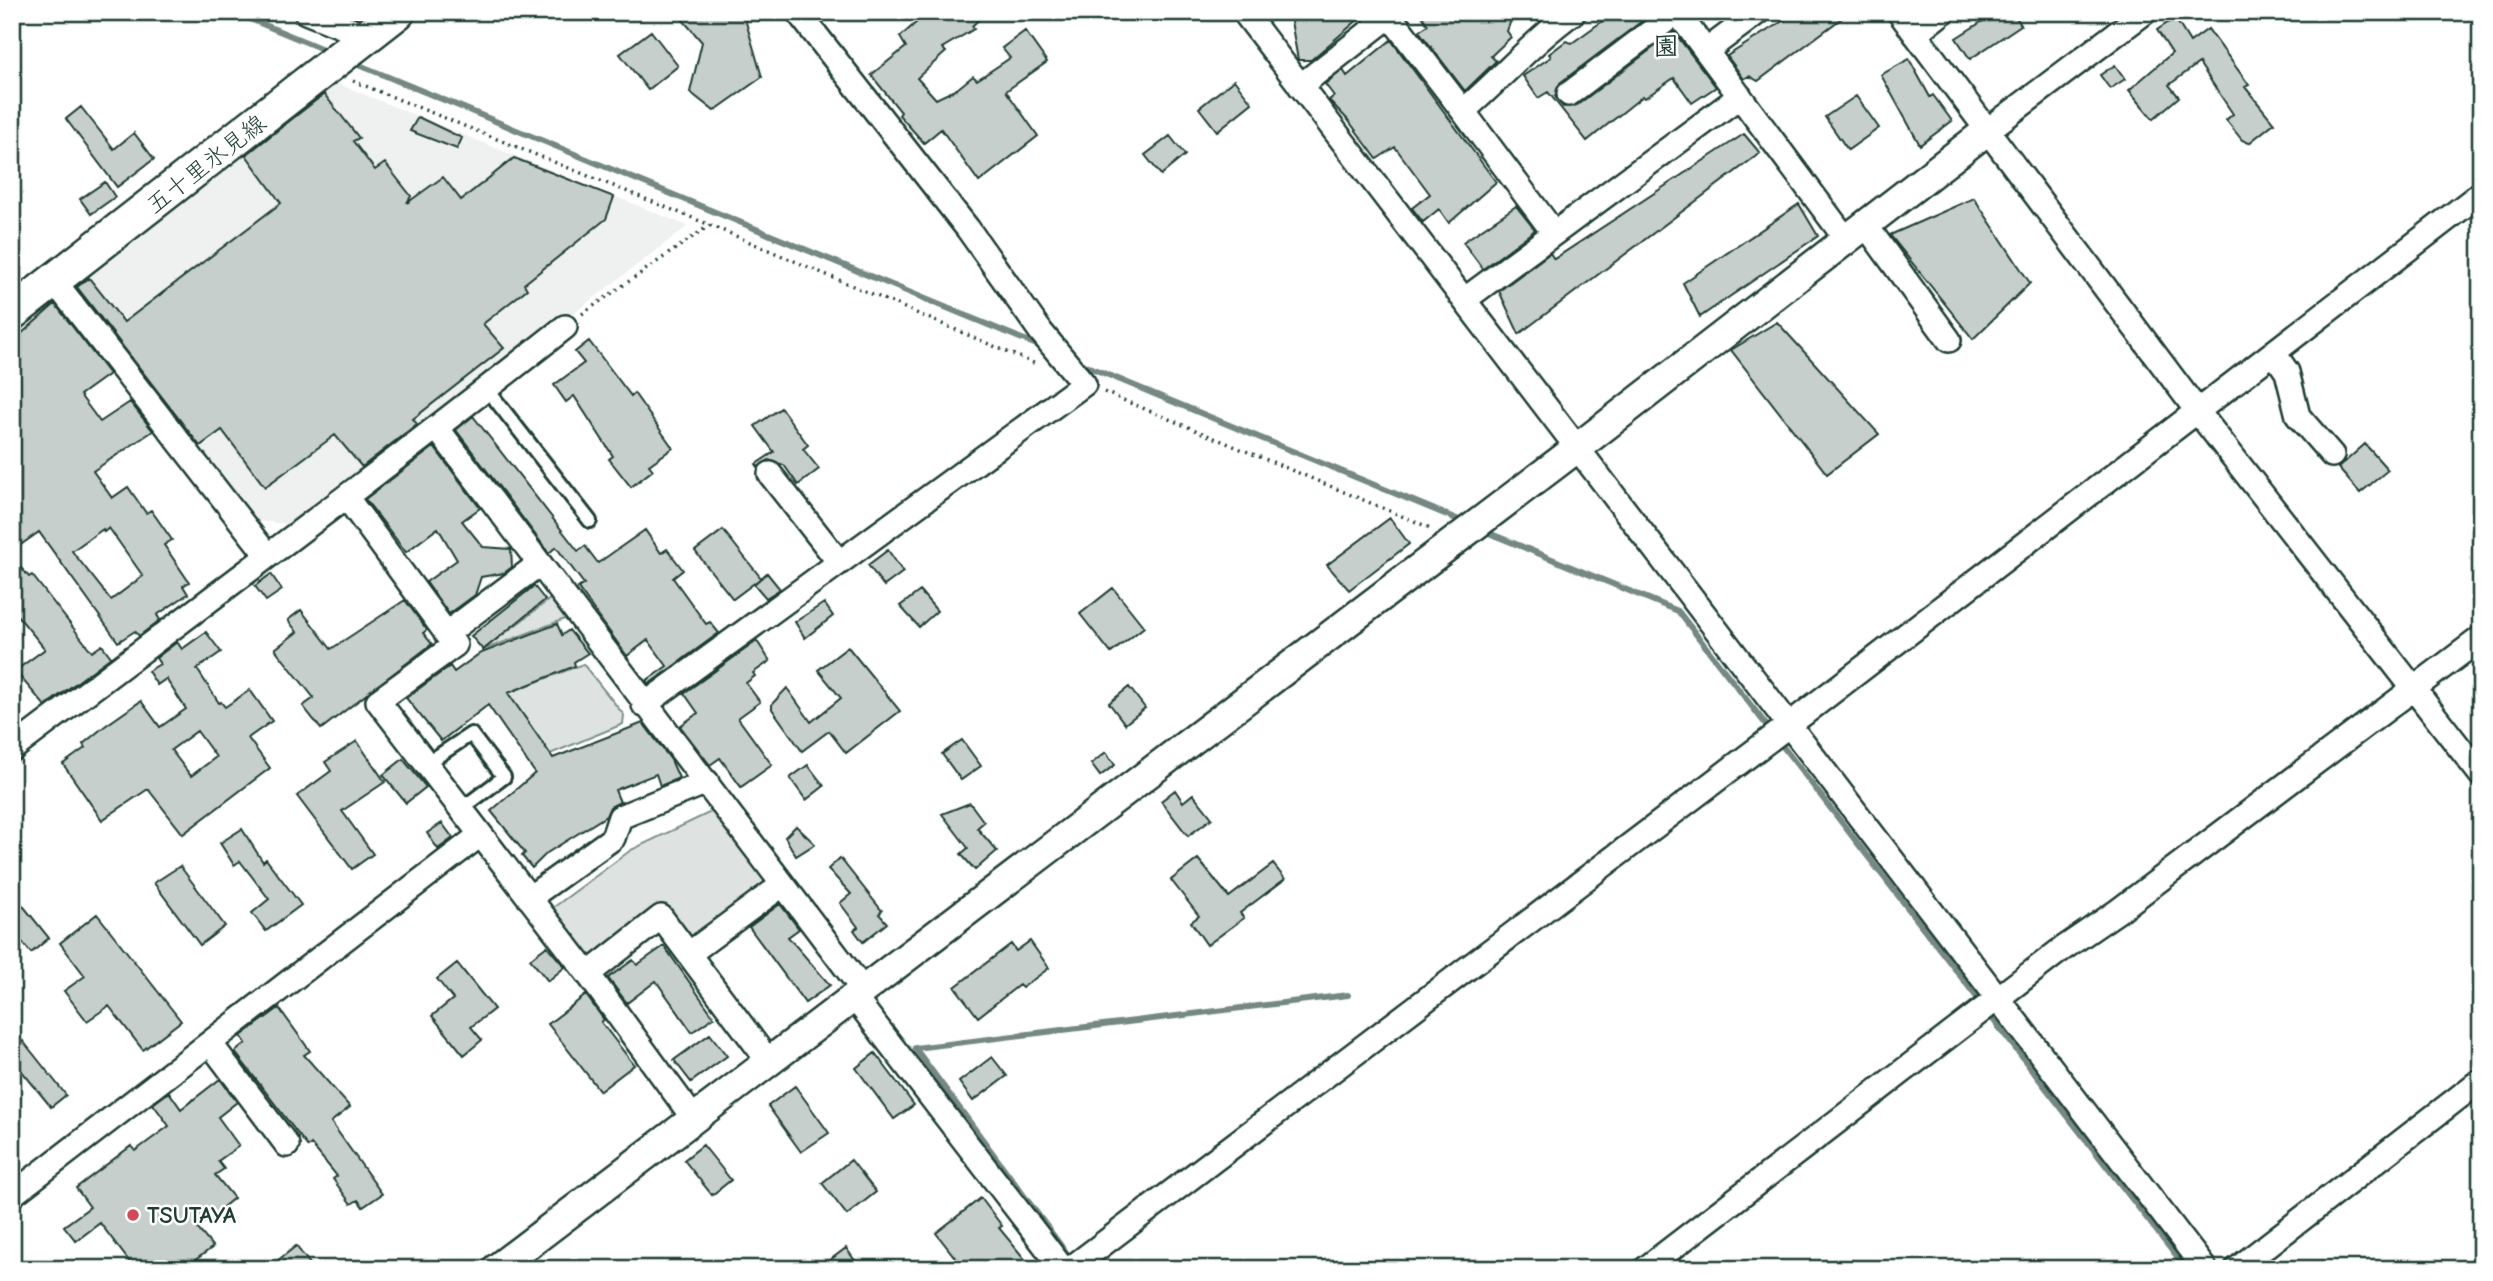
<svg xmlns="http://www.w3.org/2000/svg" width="2493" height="1281" font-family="'Comic Neue','Klee One',sans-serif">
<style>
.built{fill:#eef1f0}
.green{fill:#dee3e2;stroke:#7e908b;stroke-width:2}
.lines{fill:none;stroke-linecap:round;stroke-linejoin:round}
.stream{stroke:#758883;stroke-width:6}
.building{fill:#c7cfcc;stroke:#1f3d34;stroke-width:2;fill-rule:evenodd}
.service-casing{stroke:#1f3d34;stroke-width:18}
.minor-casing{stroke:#1f3d34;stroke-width:28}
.tertiary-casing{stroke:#1f3d34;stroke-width:33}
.secondary-casing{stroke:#1f3d34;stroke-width:38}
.path{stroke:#1f3d34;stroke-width:3.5;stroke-dasharray:2 5;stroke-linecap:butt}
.service{stroke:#fff;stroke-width:12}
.minor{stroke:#fff;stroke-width:23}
.tertiary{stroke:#fff;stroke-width:28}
.secondary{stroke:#fff;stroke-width:33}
.poi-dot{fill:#d1495b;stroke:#fff;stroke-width:2.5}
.labels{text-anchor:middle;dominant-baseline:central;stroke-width:5;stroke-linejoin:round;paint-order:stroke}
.street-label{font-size:24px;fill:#1f3d34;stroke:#fff}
.poi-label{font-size:24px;font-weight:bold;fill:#1f3d34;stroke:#fff;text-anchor:start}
.neighbourhood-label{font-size:26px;font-weight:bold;fill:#1f3d34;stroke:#fff}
</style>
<rect width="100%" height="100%" fill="#fff"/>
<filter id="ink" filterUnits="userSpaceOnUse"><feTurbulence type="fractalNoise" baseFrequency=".0143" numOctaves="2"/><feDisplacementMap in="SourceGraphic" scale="14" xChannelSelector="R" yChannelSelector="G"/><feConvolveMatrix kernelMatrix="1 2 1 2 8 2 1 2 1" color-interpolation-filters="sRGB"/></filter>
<g filter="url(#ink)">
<!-- built -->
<path class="built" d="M331 81 688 226 297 525 249 520 66 284Z"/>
<!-- green -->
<path class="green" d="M550 599 565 619 483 650Z
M583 664 624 715 623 724 550 754 508 693Z
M713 811 765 880 763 889 698 937H688L665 908 597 958 584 955 550 910 631 850Z"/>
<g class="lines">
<!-- stream -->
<path class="stream" d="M233 12 330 52
M352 62 1044 348
M1077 362 1464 522
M1484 531 1678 611 1982 1004
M1988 1013 2186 1269
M1073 1262 915 1048 1348 995"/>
</g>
<!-- building -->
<path class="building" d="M676 12H743L762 77 714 111 690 92 702 42Z
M928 12H987L972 26 974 29 942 48 946 52 917 78 936 99 957 89 973 76 977 80 1010 58 1002 48 1025 31 1047 62 1006 91 1038 136 979 182 941 129 924 143 899 115 901 112 871 75 906 47 900 37Z
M1300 12H1367L1311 60H1298L1291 21Z
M1419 12H1514L1507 31 1511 37 1491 56 1496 61 1465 91 1419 31 1428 25Z
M1615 12H1654L1560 83 1555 96 1563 107 1577 105 1674 32 1716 87 1692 103 1674 78 1645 98 1643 96 1587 141 1548 92 1538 98 1523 76 1551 57 1549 54 1566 41 1572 43Z
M1797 12H1850L1758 81 1749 76 1744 79 1727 56Z
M1981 12H2013L2021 25 1970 59 1956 38 1986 19Z
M2175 18 2190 42 2208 29 2249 85 2245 87 2274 123 2249 143 2242 140 2226 120 2233 114 2199 63 2169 85 2179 97 2153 119 2129 90 2172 53 2157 30Z
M651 31 678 66 648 90 620 54Z
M1391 40 1496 182 1449 223 1439 209 1423 222 1412 208 1430 194 1395 147 1377 159 1348 120 1329 100 1334 96 1325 84 1343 70 1347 76Z
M1909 59 1930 97 1933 95 1952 121 1920 145 1881 75Z
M2115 65 2125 79 2110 89 2100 75Z
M1234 80 1252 103 1217 131 1199 108Z
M324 94 359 138 353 141 375 170 385 163 411 196 407 203 443 177 461 200 514 158 614 197 606 219 524 284 527 289 483 324 504 348 413 419 417 424 362 467 335 435 265 487 222 430 200 446 77 287 89 278 124 322 281 203 246 155Z
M1856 96 1879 128 1848 150 1825 117Z
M81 107 114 149 134 133 154 159 117 187 66 119Z
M418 117 462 138 457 149 410 131Z
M1744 134 1760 153 1519 334 1499 291 1550 253 1554 259Z
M1170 136 1185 155 1161 175 1145 155Z
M105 182 115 197 91 214 80 199Z
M1974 198 2030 283 1973 339 1890 235Z
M1799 204 1818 236 1700 317 1683 283Z
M1516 206 1535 230 1483 269 1463 242Z
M55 304 109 374 80 395 100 422 130 402 153 431 93 471 112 498 128 487 146 513 151 510 172 540 164 545 189 582 183 586 188 594 157 615 160 620 139 636 135 631 118 642 39 532 12 551V342ZM109 528 143 576 111 600 72 551 103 529 104 532Z
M1777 322 1879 434 1827 474 1731 350Z
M589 341 631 396 634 393 673 448 649 465 653 470 631 487 609 459 613 456 574 396 566 402 554 385 584 363 575 352Z
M781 408 808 445 803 449 819 469 798 485 784 465 769 460 758 467 756 464 774 452 755 426Z
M473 416 578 551 585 546 598 563 645 530 661 553 667 549 683 570 673 578 706 624 710 622 719 633 649 684 646 681 667 666 648 640 627 656 578 588 584 584 556 547 549 553 456 430Z
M2365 444 2388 470 2360 493 2338 468Z
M434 447 480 508 462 521 483 547 511 549 512 567 504 573 481 577 475 595 449 614 426 582 457 560 438 528 406 552 365 499Z
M1390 518 1409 544 1349 590 1327 565Z
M723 530 761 578 733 599 695 551Z
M888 550 903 572 884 586 868 565Z
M12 558 29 577 32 575 92 652 102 645 111 657 45 706 15 671 45 649 12 609Z
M767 573 780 589 766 598 754 584Z
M271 574 282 590 266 601 255 586Z
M534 586 545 600 483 650 471 636Z
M1113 588 1144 627 1111 653 1080 614Z
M920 591 937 611 919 627 900 606Z
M405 600 427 630 423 633 432 644 321 729 303 706 314 698 275 649 297 632 288 620 301 610 331 649Z
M824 603 833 616 805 638 795 622Z
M557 624 562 635 569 630 588 653 574 662 575 666 508 693 553 758 643 723 671 760 679 778 660 786 656 774 615 790 620 802 610 807 606 816 547 853 532 868 522 856 525 853 491 811 535 773 488 705 441 741 406 698 450 666 454 672 479 654Z
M206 632 221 652 197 669 219 703 221 702 225 707 250 690 272 721 248 738 270 768 183 834 148 789 102 820 63 764 85 748 83 744 105 726 141 701 160 727 186 709 166 679 157 685 148 671 160 664 156 658 177 642 182 649ZM197 731 216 757 191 776 171 750Z
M757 641 770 661 753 673 755 676 746 683 760 702 738 718 772 765 741 787 720 758 710 765 680 726 698 713 684 693Z
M848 647 900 711 846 753 829 731 802 751 772 709V704L787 688 811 722 841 698 818 670Z
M1129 687 1145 708 1125 724 1109 703Z
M962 740 981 766 961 780 942 754Z
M357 741 385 782 342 811 373 854 352 869 297 796 331 771 325 762Z
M1106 752 1115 765 1100 776 1091 764Z
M403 759 426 787 406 803 383 775Z
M808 765 824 786 806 800 790 778Z
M1175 790 1183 802 1193 794 1212 818 1188 836 1161 801Z
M970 803 984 822 977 828 997 851 975 870 961 854 968 848 942 814Z
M442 823 453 838 438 849 427 833Z
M796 826 815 844 796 856 785 837Z
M242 829 263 862 266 859 301 905 266 931 252 913 269 899 240 861 234 865 220 843Z
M840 858 882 911 879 914 887 923 863 942 854 930 858 927 840 903 851 894 828 869Z
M1198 859 1229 897 1273 864 1285 879 1240 913 1244 918 1207 945 1191 922 1199 916 1171 880Z
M180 866 225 926 200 945 154 883Z
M12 892 49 938 31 953 12 929Z
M780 904 799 929 788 937 830 985 805 1003 749 927Z
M97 914 181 1021 143 1050 109 1006 87 1021 64 991 85 976 60 943Z
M1030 941 1049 968 1022 988 1019 985 978 1017 955 987 1011 944 1016 951Z
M547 946 565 967 548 981 530 959Z
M664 946 714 1017 692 1032 656 981 627 1003 608 978 633 960 637 965Z
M457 963 494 1009 471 1027 482 1040 464 1055 432 1016 453 999 437 979Z
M586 995 604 1020 601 1022 634 1065 600 1091 548 1024Z
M279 1008 310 1051 304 1055 350 1107 331 1122 382 1194 363 1207 358 1200 351 1204 333 1179 337 1176 311 1144 308 1147 235 1052 246 1043 241 1036Z
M710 1034 727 1056 691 1082 674 1060Z
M23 1041 66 1095 51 1107 12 1059V1050Z
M875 1053 914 1105 894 1119 856 1068Z
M992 1057 1007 1076 973 1101 959 1082Z
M220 1079 237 1102 218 1117 239 1146 218 1161 224 1169 215 1175 234 1198 197 1228 213 1247 183 1269H135L100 1223 76 1241 64 1226 90 1207 76 1188 131 1146 135 1151 169 1126 153 1104 169 1092 181 1109Z
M795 1086 829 1133 801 1152 768 1106Z
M703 1145 731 1180 712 1195 684 1160Z
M851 1160 876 1192 847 1215 822 1183Z
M981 1198 1002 1226 999 1228 1033 1269H964L936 1233Z
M296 1246 314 1269H267Z
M846 1248 861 1269H818Z"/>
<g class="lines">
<!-- service casing -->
<g class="service-casing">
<path id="service" d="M487 389 590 521
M426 764 471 734 504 777 460 810"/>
</g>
<!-- minor casing -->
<g class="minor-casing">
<path id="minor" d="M306 12 368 37
M1244 12 2205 1269
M1899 12 2198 412 2481 775
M1390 16 1463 111C1501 79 1533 41 1574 12
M1915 34 1943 12
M1706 51 1758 12
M1300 86 1395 12
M1569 94 1677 12 1846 239
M1463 111 1554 233
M1988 130 2145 12
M1865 224 1949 340
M55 282 267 555
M1464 300 1740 96
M2274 353 2287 372 2298 416 2332 455
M437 428 863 990
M770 474 839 562
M347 498 455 645 378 701 588 974 661 917 769 1062
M446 634 539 564
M644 705 1084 384 1041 332 968 229 798 12
M12 749C197 609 383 471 565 327
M529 898 613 838 620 817 707 782
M690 953 782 885
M588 974 694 1119
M854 997 1063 1269
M210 1043 287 1145
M12 1195 480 835
M1070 1269 1789 725 2481 193
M1645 1269 2058 952 2118 911 2481 638
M2237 1269 2481 1080"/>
</g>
<!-- tertiary casing -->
<g class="tertiary-casing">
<path id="tertiary" d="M496 1269 1577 448 1988 130"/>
</g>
<!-- secondary casing -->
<g class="secondary-casing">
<path id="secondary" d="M12 313 398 12"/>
</g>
<!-- path -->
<path class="path" d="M353 81 710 225 1038 365
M582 314 710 225
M1104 392 1433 529"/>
<!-- service -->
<use href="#service" class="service"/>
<!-- minor -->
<use href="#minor" class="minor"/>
<!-- tertiary -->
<use href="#tertiary" class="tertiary"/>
<!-- secondary -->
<use href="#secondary" class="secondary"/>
</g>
</g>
<!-- markers -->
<circle class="poi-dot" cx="133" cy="1215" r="7"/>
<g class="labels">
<!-- street labels -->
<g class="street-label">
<text transform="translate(206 164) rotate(-38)">五十里氷見線</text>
</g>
<!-- poi labels -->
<g class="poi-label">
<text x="147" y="1215">TSUTAYA</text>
</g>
<!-- neighbourhood labels -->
<g class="neighbourhood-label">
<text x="1666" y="47">園</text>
</g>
</g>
<!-- margin -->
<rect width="2493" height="1281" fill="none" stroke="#fff" stroke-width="42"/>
<rect x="21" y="21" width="2451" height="1239" fill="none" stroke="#1f3d34" stroke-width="2.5" filter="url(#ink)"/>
</svg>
